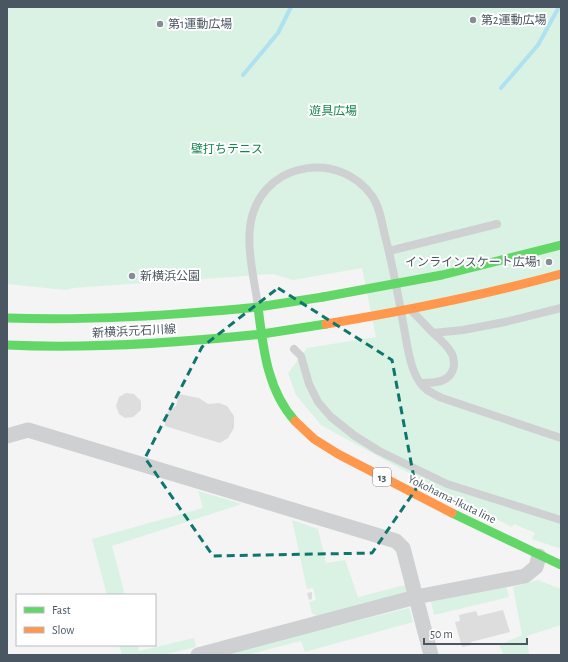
<svg xmlns="http://www.w3.org/2000/svg" width="568" height="662" font-family="'Alegreya Sans','Noto Sans JP',sans-serif">
<style>
.green{fill:#d9f2e3}
.lines{fill:none;stroke-linecap:round;stroke-linejoin:round}
.stream{stroke:#aee2f0;stroke-width:4}
.building{fill:#ddddde}
.lane{stroke:#ced0d2;stroke-width:8}
.street{stroke:#ced0d2;stroke-width:15}
.fast{stroke:#63d668;stroke-width:9}
.slow{stroke:#ff974d;stroke-width:9}
.fast-bridge{stroke:#63d668;stroke-width:9}
.slow-bridge{stroke:#ff974d;stroke-width:9}
.marked{fill:none;stroke:#0f766e;stroke-width:3;stroke-dasharray:8 5;stroke-linejoin:round}
.poi-dot{fill:#868d94;stroke:#fff;stroke-width:1.5}
.labels{text-anchor:middle;dominant-baseline:central;stroke-width:4;stroke-linejoin:round;paint-order:stroke}
.shield{fill:#fff;stroke:#808990;stroke-width:1}
.shield-label{font-size:11px;font-weight:bold;fill:#4a5661}
.poi-label{font-size:12px;fill:#4a5661;stroke:#fff;text-anchor:start}
.park-label{font-size:12px;fill:#17864f;stroke:#fff}
.street-label{font-size:12px;fill:#4a5661;stroke:#fff}
</style>
<rect width="100%" height="100%" fill="#f4f4f4"/>
<!-- green -->
<path class="green" d="M7 7H561V549L532 539 535 533 514 524 512 527 445 493 321 425 296 395 288 373 307 348 376 337 362 268 293 280 273 274 73 288 66 290 7 284Z
M198 491 242 504 112 546 125 595H107L92 539 203 508Z
M292 520 318 529 326 563 345 560 358 597 405 585 409 591 403 596 318 617 312 613 309 602 316 600 313 588 307 589Z
M538 580 561 589V625L527 636 529 655H504L499 645 522 635 513 587Z
M506 585 509 597 434 615 431 602Z
M409 608 413 622 305 652 301 641 247 655H219Z
M194 638 196 647 163 655H122L119 645H138L139 651Z"/>
<g class="lines">
<!-- stream -->
<path class="stream" d="M243 75 278 33 291 7
M501 88 538 45 559 7"/>
</g>
<!-- building -->
<path class="building" d="M126 393 134 394 141 401V410L133 417 125 418 119 414 116 406 119 397Z
M179 394 199 398 208 404 219 403 227 406 234 416V428L228 438 220 443 165 426V417L169 410 176 406Z
M312 592V599L309 600 307 593Z
M503 610 510 632 471 642 472 645 462 647 455 622 460 621 459 615 476 611 478 616Z"/>
<g class="lines">
<!-- lane -->
<path class="lane" d="M389 251 497 224
M258 306C254 277 244 241 253 213 270 160 341 152 372 196 380 207 382 224 385 236 395 274 401 312 408 350 411 364 415 381 427 390 432 393 437 396 442 398L561 438
M412 311 433 333 463 330 505 322 561 308
M294 349 301 356 309 384 318 402 331 417 355 436 379 451 447 484 561 520
M421 383C434 383 451 383 454 366 454 362 454 358 452 354 448 346 440 339 433 333"/>
<!-- street -->
<path class="street" d="M7 436 28 430 396 541 403 548 431 655
M198 655 416 597 525 576 536 567 539 556"/>
<!-- fast -->
<path class="fast" d="M7 318C91 321 174 315 258 307
M262 334 326 324
M7 345C92 349 177 343 262 334
M295 421C267 390 263 347 258 307L323 297
M452 513 561 565"/>
<!-- slow -->
<path class="slow" d="M295 421 314 439 338 454 452 513"/>
<!-- fast-bridge -->
<path class="fast-bridge" d="M323 297 442 275 561 245"/>
<!-- slow-bridge -->
<path class="slow-bridge" d="M326 324C405 311 484 295 561 274"/>
</g>
<!-- marked area -->
<path class="marked" d="M278 288 392 360 416 489 372 553 213 556 145 458 202 347Z"/>
<!-- markers -->
<g class="poi-dot">
<circle cx="473" cy="20" r="4"/>
<circle cx="160" cy="24" r="4"/>
<circle cx="549" cy="262" r="4"/>
<circle cx="132" cy="276" r="4"/>
</g>
<g class="labels">
<!-- shield labels -->
<rect class="shield" x="373" y="468" width="18" height="18" rx="3"/>
<g class="shield-label">
<text x="382" y="477">13</text>
</g>
<!-- poi labels -->
<g class="poi-label">
<text x="481" y="20">第2運動広場</text>
<text x="168" y="24">第1運動広場</text>
<text x="541" y="262" text-anchor="end">インラインスケート広場1</text>
<text x="140" y="276">新横浜公園</text>
</g>
<!-- park labels -->
<g class="park-label">
<text x="333" y="111">遊具広場</text>
<text x="227" y="149">壁打ちテニス</text>
</g>
<!-- street labels -->
<g class="street-label">
<text transform="translate(134 331) rotate(-3)">新横浜元石川線</text>
<text transform="translate(452 499) rotate(26)">Yokohama-Ikuta line</text>
</g>
</g>
<!-- border -->
<rect width="568" height="662" fill="none" stroke="#4a5661" stroke-width="16"/>
<!-- legend -->
<rect x="16" y="594" width="140" height="52" fill="#ffffff" stroke="#b7bbc0"/>
<rect x="24" y="607" width="20" height="6" fill="#63d668" stroke="#b7bbc0"/>
<text x="52" y="614" font-size="12" fill="#4a5661">Fast</text>
<rect x="24" y="627" width="20" height="6" fill="#ff974d" stroke="#b7bbc0"/>
<text x="52" y="634" font-size="12" fill="#4a5661">Slow</text>
<!-- scale -->
<path d="M424 638v6h103v-6" fill="none" stroke="#4a5661" stroke-width="2"/>
<text x="430" y="638" font-size="12" fill="#4a5661" stroke="#ffffff" stroke-width="3" paint-order="stroke">50 m</text>
</svg>
